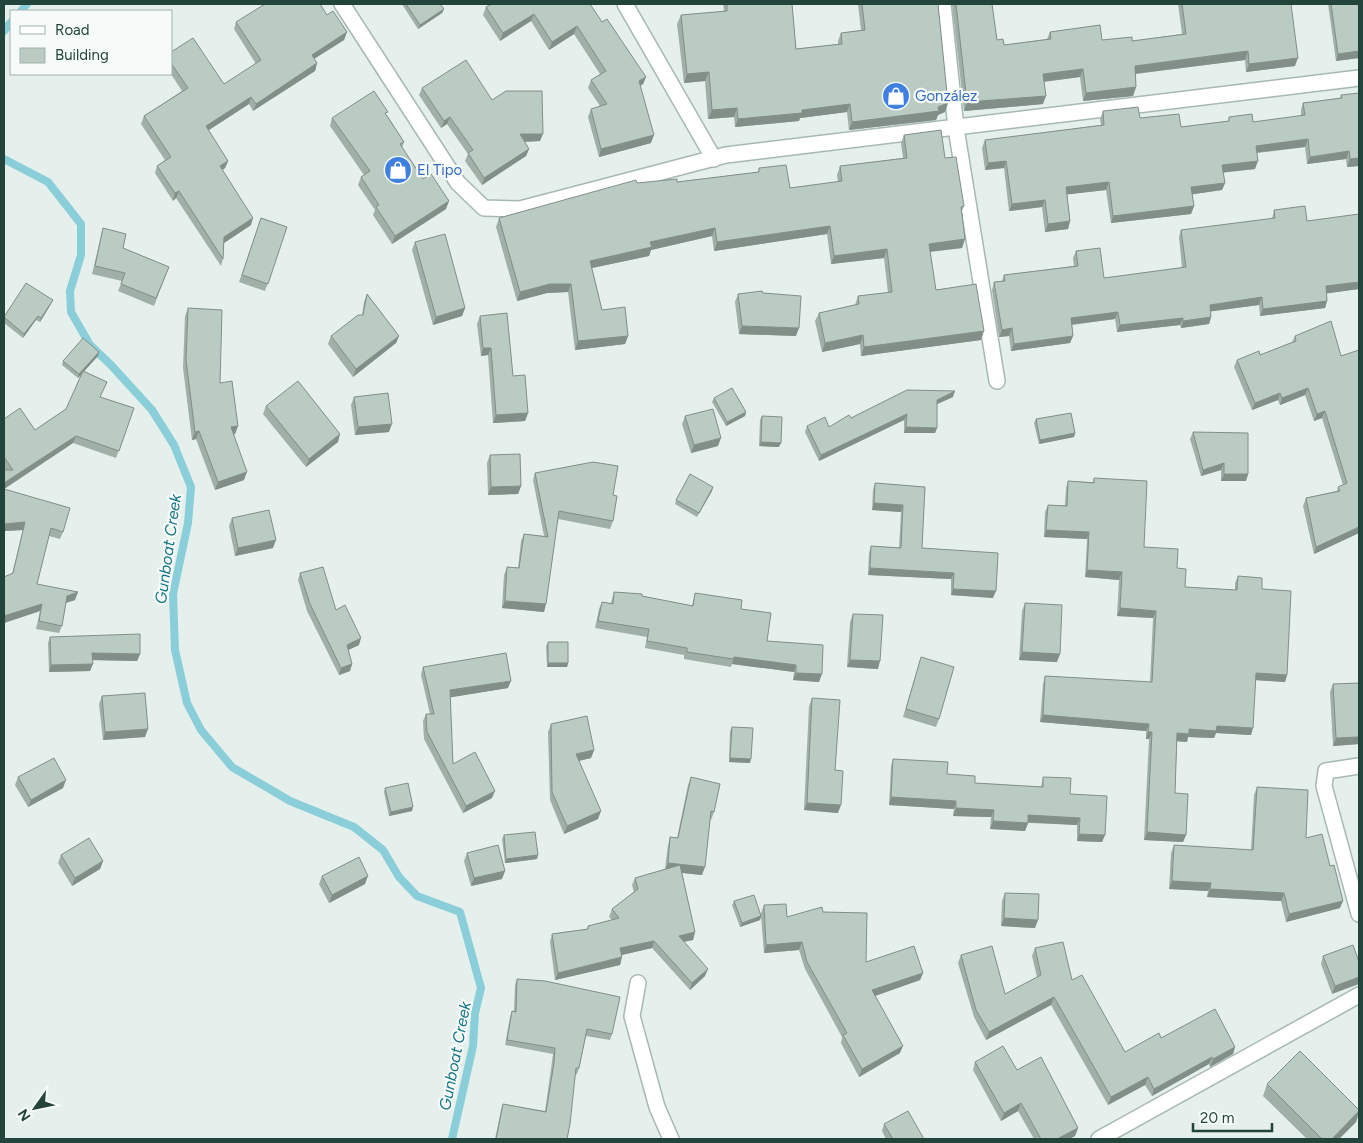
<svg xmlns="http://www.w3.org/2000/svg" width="1363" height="1143" font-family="Figtree,sans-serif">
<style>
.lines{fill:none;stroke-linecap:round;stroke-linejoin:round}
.stream{stroke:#89ced9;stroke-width:8}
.minor-casing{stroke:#a7b8b2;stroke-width:18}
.minor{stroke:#fff;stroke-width:15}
.wall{fill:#a0afa8}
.shaded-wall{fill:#828e88}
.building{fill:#bacbc3;stroke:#828e88}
.labels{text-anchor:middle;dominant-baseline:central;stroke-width:4.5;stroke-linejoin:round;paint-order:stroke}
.shop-label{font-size:15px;fill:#366cbe;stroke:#f6fbf9;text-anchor:start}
.water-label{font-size:16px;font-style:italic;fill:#157586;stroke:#f6fbf9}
</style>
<rect width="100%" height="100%" fill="#e5efeb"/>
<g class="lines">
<!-- stream -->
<path class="stream" d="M21 11 27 4
M4 31 11 22
M4 159 48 182 81 224V255L70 291 71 312 90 345 111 365 152 410 174 445 191 487 188 523 173 594 175 650 187 703 201 730 232 767 290 801 354 827 383 850 399 877 417 896 460 912 481 988 475 1013 473 1046 452 1139"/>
<!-- minor casing -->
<g class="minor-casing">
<path id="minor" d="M342 4 458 183 484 208 520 209 726 155 1359 78
M625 4 714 159
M943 4 956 128 997 381
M1359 766 1326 771 1324 786 1359 914
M638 983 632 1016 657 1107 671 1139
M1099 1139 1359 995"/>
</g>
<!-- minor -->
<use href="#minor" class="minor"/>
</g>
<!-- wall -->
<path class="wall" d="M402 4H440L444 9 442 13 418 29Z
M723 4H792L796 49 838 44V41L841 33 861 30 858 4H938L948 103 945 112 938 115 936 120 849 130 847 112 800 118 799 121 735 127 734 117 708 119 705 81 684 83 677 24 681 15 724 11Z
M952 4H992L997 40 1004 45 1047 39 1050 32 1102 40 1132 41 1182 34 1178 4H1291L1295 66 1246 72 1245 60 1136 74V87L1133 96 1083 101 1080 77 1044 82 1043 104 964 111Z
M1328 4H1359V58L1336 61Z
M486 7 602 22 646 77 643 84 640 86 651 143 599 157 588 117 591 109 600 106 588 88 591 80 600 74 574 34 549 50 531 21 500 41 483 15Z
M327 15 347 32 344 40 314 59 317 63 315 71 253 111 249 104 208 130 228 161 225 168 222 170 251 225 224 243 223 259 221 266 176 198 173 201 155 173 157 166 165 160 141 124 144 116 182 91 171 74V52L224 84 256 64 234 29 236 22Z
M422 88 492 100 540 141 524 142 529 149 526 156 482 185 465 161 468 154 447 124 441 128 419 95Z
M1341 95 1359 166 1347 167 1346 159 1307 164 1305 147 1257 153 1255 169 1223 172 1225 183 1222 190 1192 194 1194 206 1191 214 1111 223 1106 190 1067 194 1070 221 1068 229 1045 232 1042 207 1009 211 1004 168 985 170 982 148 985 140 1101 125 1100 119 1103 111 1181 127 1228 121 1229 117 1253 122 1301 116V110L1303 103 1340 98Z
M387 115 404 142 402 148 423 179 446 209 392 244 373 215 375 210 358 185 361 177 364 175 330 126 332 118Z
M904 135 945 158 964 206 962 211 965 239 962 248 930 252 936 290 981 340 861 356 860 344 822 352 815 321 819 313 855 305 858 296 888 293 884 258 831 264 827 234 714 251 712 236 651 250 649 256 592 268 602 310 628 336 625 344 575 350 568 292 547 293 517 301 496 227 499 218 637 183 677 182 758 172 759 168 790 188 838 182 837 175 840 166 903 158 901 143Z
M1274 210 1307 221 1359 289 1327 293V301L1325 308 1260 316 1259 305 1210 311 1211 317 1209 324 1181 328 1180 325 1117 332 1115 319 1072 325 1073 336 1070 343 1011 351 1009 336 999 337 992 290 994 282 1002 281 1004 275 1074 266 1073 258 1076 251 1104 278 1182 268 1179 237 1181 230 1272 219Z
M261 218 287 227 265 291 239 282Z
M103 228 123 248 169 267 154 306 118 291 122 281 92 274 101 236Z
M415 242 465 308 462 316 433 325 412 250Z
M763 293 796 336 739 334 735 302 738 294Z
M367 294 399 336 396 343 353 377 328 344 331 336 362 315 364 302Z
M51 304 40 322 36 320 23 338 4 323V317Z
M188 308 238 426 235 434H234L244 480 215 490 196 439 192 440 183 368 185 316Z
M480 316 513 376 528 413 525 421 493 423 488 355 481 356 477 324Z
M1295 336 1341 356 1359 350V533L1314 554 1303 506 1306 498 1337 491 1338 487 1343 485 1322 418 1314 421 1305 395 1280 405 1278 400 1252 410 1234 367 1237 360 1260 355 1292 342Z
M98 356 84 371 107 382 100 397 134 408 116 458 73 443 4 489 63 532 60 539 49 536 37 584 75 600 66 603 62 626 59 633 36 629 40 611 4 623V577L12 574 23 530 4 531V470H5L4 468V419L35 430 66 409 82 374 78 378 62 365 63 361Z
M354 397 389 432 355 435 351 405Z
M953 397 937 404V428L935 433H904V420L819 461 805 432 807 426 829 427 851 418Z
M714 398 746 412 745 416 726 426 712 402Z
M266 406 338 442 306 467 263 414Z
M685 416 718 446 691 453 682 424Z
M762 416 779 447 759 446 760 420Z
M1036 419 1075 433 1074 437 1039 444 1034 423Z
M1193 432 1248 474 1246 481H1221V470L1201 476 1190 439Z
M490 455 521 486 518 494 488 495 487 463Z
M535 473 613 495V521L610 529 558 519 544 612 502 608 504 575 507 567 518 568 521 541 524 534 544 536 533 480Z
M1094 478 1144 547 1177 568 1185 587 1235 590V583L1238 576 1262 589 1287 675 1285 682 1256 680 1251 735 1216 733 1214 738 1188 737 1187 742 1177 741 1175 793 1186 835 1183 842 1144 840 1149 739H1146V731L1040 722 1043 684 1045 676 1150 682 1153 618 1117 616 1119 580 1085 577 1087 539 1044 537 1045 512 1048 505H1065L1066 488 1068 481 1093 482Z
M875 483 925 487 922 548 993 598 951 595V579L868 575 869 553 871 546 899 548 901 512 872 510 873 490Z
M712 491 697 517 675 504 676 500Z
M232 518 273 548 235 556 229 526Z
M300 573 336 610 359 645 348 650 352 664 350 671 339 675 307 611 298 580Z
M614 592 692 606 695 593 741 609 767 641 819 682 793 680 794 672 732 664 731 667 684 659V655L645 648 647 637 595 628 599 609 602 602 611 603 612 599Z
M1025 603 1057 662 1019 660 1022 611Z
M853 614 878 669 847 667 850 622Z
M50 637 140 654 137 661 92 660 90 671 49 672 48 643Z
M548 642 568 663 567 667H547L546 646Z
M921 657 939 719 936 727 903 717Z
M423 667 508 688 450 697 453 764 492 798 463 813 424 739 423 721 426 714H430L421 675Z
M1359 683V744L1333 746 1330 692 1333 684Z
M102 696 145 737 103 740 99 704Z
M812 698 835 770 838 813 804 810 809 706Z
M551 724 594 750 591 758 579 761 598 819 564 834 550 800 548 732Z
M732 727 750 763 729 762 730 731Z
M893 759 975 783 1041 787 1043 777 1070 794 1105 835 1102 842 1077 841V825L1028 823 1025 831 990 829 991 817 953 816 954 809 889 805 891 766Z
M18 777 63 788 28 807 15 785Z
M691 777 714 812 711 820 710 819 702 875 682 873 695 932 693 940 684 942 705 976 690 990 652 948 622 955 620 965 555 980 550 942 552 934 587 929 588 926 612 920 609 917 612 909 634 892 632 885 635 878 665 869 668 845 670 837 677 838 688 785Z
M1257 787 1306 838 1340 908 1286 922 1281 901 1207 897 1208 891 1169 889 1171 853 1174 845 1251 850 1254 795Z
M385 788 412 811 389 816 384 792Z
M504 835 537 859 505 863 502 839Z
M467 853 502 879 471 886 464 861Z
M61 855 103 861 100 869 72 886 58 863Z
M322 876 365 884 329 903 319 884Z
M1005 893 1035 928 1001 926 1002 901Z
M734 901 761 916V913L764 905 787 917 823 912 866 962 923 973 920 980 875 996 900 1053 859 1077 841 1043 842 1037 805 969 799 950 764 953 761 916 760 920 740 927 732 905Z
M1353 945 1332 994 1321 964 1323 956Z
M1035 948 1072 980 1125 1052 1161 1038 1235 1047 1233 1054 1210 1067 1209 1064 1152 1096 1145 1085 1108 1105 1051 1005 986 1040 974 1017 958 963 961 955 1005 994 1037 977 1032 956Z
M517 979 612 1034 610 1040 586 1036 579 1068 577 1074H575L567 1139H495L501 1110 503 1104 545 1111 551 1069 553 1054 505 1045 510 1017 512 1011H514L515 985Z
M975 1062 1017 1070 1078 1128 1075 1136 1069 1139H1034L1018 1111 1001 1121 973 1070Z
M1267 1084 1359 1110V1113L1356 1122 1339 1139H1307L1263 1096Z
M884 1124 924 1139H886L882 1131Z"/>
<!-- shaded-wall -->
<path class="shaded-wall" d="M444 9 442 13 418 29 420 25Z
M534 14 531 21 500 41 503 33Z
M577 26 574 34 549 50 552 42Z
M347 32 344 40 309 62 312 55Z
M1248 51 1245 60 1132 74 1135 66Z
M1359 51V58L1336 61 1338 54Z
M1298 58 1295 66 1246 72 1249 64Z
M317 63 315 71 253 111 256 104Z
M1083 69 1080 77 1040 82 1043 74Z
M709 72 705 81 684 83 687 74Z
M646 77 643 84 636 89 639 81Z
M1136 87 1133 96 1083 101 1086 93Z
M1046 96 1043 104 964 111 967 102Z
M251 97 249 104 203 134 206 126Z
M948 103 945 112 938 115 936 120 849 130 852 122 938 107Z
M850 104 847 112 800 118 799 121 735 127 738 119Z
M737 108 734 117 708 119 712 110Z
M450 117 447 124 441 128 444 121Z
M520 134H543L540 141 517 142Z
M654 135 651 143 599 157 601 149Z
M1308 139 1305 147 1253 153 1256 146Z
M529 149 526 156 482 185 484 178Z
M1349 151 1346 159 1307 164 1310 157Z
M1359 158V166L1347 167 1350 159Z
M228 161 225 168 217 174 220 166Z
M1006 161 1004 168 985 170 988 163Z
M1258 161 1255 169 1220 173 1222 165Z
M1109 182 1106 190 1063 195 1066 187Z
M1225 183 1222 190 1188 195 1191 187Z
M179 191 176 198 173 201 175 193Z
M1045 200 1042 207 1009 211 1012 204Z
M449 201 446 209 392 244 395 236Z
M1194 206 1191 214 1111 223 1113 216Z
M253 218 251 225 221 245 224 237Z
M1070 221 1068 229 1045 232 1048 224Z
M830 226 827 234 714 251 717 242Z
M715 228 712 236 651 250 649 256 587 269 590 261 650 242Z
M965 239 962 248 926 252 929 244Z
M887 249 884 258 831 264 834 256Z
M1359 282V289L1323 294 1326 286Z
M550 284H571L568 292 547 293 517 301 520 292Z
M1262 297 1259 305 1207 312 1210 305Z
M53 300 51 304 40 322 41 318Z
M1327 301 1325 308 1260 316 1263 309Z
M465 308 462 316 433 325 436 317Z
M1118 312 1115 319 1068 325 1071 318Z
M38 316 36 320 23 338 24 334Z
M1211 317 1209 324 1181 328 1183 321Z
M1183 318 1180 325 1117 332 1120 325Z
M742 326 799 328 796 336 739 334Z
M1012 328 1009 336 999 337 1002 330Z
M984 331 981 340 861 356 864 347Z
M863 335 860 344 822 352 825 343Z
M399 336 396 343 353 377 356 369Z
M628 336 625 344 575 350 578 341Z
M1073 336 1070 343 1011 351 1014 344Z
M483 348H491L488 355 481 356Z
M99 352 98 356 78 378 79 374Z
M1308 388 1305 395 1280 405 1282 398Z
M955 391 953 397 935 405 937 400Z
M1280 393 1278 400 1252 410 1255 403Z
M1325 411 1322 418 1314 421 1317 414Z
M746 412 745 416 726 426 727 422Z
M528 413 525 421 493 423 496 415Z
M907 414 904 420 819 461 821 455Z
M392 424 389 432 355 435 358 427Z
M238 426 235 434 228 435 231 427Z
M906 427 937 428 935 433H904Z
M199 431 196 439 192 440 195 432Z
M1075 433 1074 437 1039 444 1040 440Z
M340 434 338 442 306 467 309 459Z
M76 436 73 443 4 489V483Z
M721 438 718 446 691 453 694 445Z
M761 442 781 443 779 447 759 446Z
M1224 463 1221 470 1201 476 1203 470Z
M247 472 244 480 215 490 218 482Z
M1224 474H1248L1246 481H1221Z
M521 486 518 494 488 495 491 487Z
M713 487 712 491 697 517 699 513Z
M874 503 903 505 901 512 872 510Z
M25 522 23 530 4 531V524Z
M1359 527V533L1314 554 1316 547Z
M1046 530 1089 532 1087 539 1044 537Z
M276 540 273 548 235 556 238 548Z
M870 568 954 573 951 579 868 575Z
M1087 570 1122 572 1119 580 1085 577Z
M953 589 996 591 993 598 951 595Z
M78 592 75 600 65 603 67 596Z
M505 601 546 604 544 612 502 608Z
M42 604 40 611 4 623V616Z
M1120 608 1156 611 1153 618 1117 616Z
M361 638 359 645 344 652 347 645Z
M1022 652 1060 654 1057 662 1019 660Z
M92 653 140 654 137 661 90 660Z
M734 657 796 665 794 672 732 664Z
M850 660 880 661 878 669 847 667Z
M548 663H568L567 667H547Z
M93 664 90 671 49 672 51 665Z
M352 664 350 671 339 675 341 668Z
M796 673 822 674 819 682 793 680Z
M1256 673 1287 675 1285 682 1254 680Z
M511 681 508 688 447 698 450 690Z
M1043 715 1149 724 1146 731 1040 722Z
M1217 726 1253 728 1251 735 1216 733 1214 738 1188 737 1187 742 1174 741 1177 733 1189 729Z
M148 729 145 737 103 740 105 732Z
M1148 732H1152L1149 739H1146Z
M1359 737V744L1333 746 1336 738Z
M594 750 591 758 573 762 576 754Z
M730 758 751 759 750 763 729 762Z
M66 780 63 788 28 807 31 800Z
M495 791 492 798 463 813 466 806Z
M891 797 956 801 954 809 889 805Z
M807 803 841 805 838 813 804 810Z
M413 807 412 811 389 816 391 812Z
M956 808 994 810 991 817 953 816Z
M601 811 598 819 564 834 567 826Z
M1028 815 1080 818 1077 825 1025 822Z
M993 821 1028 823 1025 831 990 829Z
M1147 832 1186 835 1183 842 1144 840Z
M1079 834 1105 835 1102 842 1077 841Z
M538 855 537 859 505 863 506 859Z
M103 861 100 869 72 886 75 878Z
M668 863 705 867 702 875 665 871Z
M505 871 502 879 471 886 474 878Z
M368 876 365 884 329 903 332 895Z
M1172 881 1211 883 1208 891 1169 889Z
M1210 889 1284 893 1281 901 1207 897Z
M1343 901 1340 908 1286 922 1289 914Z
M761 916 760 920 740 927 742 923Z
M1004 918 1038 920 1035 928 1001 926Z
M695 932 693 940 676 943 679 936Z
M654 941 652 948 617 956 620 948Z
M802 942 799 950 764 953 766 945Z
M622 957 620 965 555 980 558 973Z
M708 969 705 976 690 990 692 983Z
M923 973 920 980 869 998 872 990Z
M1359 977V984L1332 994 1335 986Z
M1054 997 1051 1005 986 1040 989 1032Z
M903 1046 900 1053 859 1077 862 1069Z
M1235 1047 1233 1054 1210 1067 1213 1059Z
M1212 1057 1209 1064 1152 1096 1154 1089Z
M1148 1077 1145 1085 1108 1105 1111 1097Z
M1021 1103 1018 1111 1001 1121 1004 1113Z
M1359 1111 1356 1122 1339 1139H1332Z
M1078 1128 1075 1136 1069 1139H1057Z"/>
<!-- building -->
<path class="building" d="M265 4H320L327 15 333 11 347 32 312 55 317 63 256 104 251 97 206 126 228 161 220 166 253 218 224 237 223 259 179 191 175 193 157 166 171 157 144 116 188 88 171 63V52L193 38 224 84 261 60 236 22Z
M406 4H440L444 9 420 25Z
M492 4H590L602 22 607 19 646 77 639 81 654 135 601 149 591 109 607 104 591 80 606 71 577 26 552 42 534 14 503 33 486 7Z
M727 4H792L796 49 842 44 841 33 865 30 862 4H938L948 103 938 107 939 111 852 122 850 104 802 110V113L738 119 737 108 712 110 709 72 687 74 681 15 727 11Z
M956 4H992L997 40 1003 39 1004 45 1051 39 1050 32 1100 25 1102 40 1132 37V41L1186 34 1182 4H1291L1298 58 1249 64 1248 51 1135 66 1136 87 1086 93 1083 69 1043 74 1046 96 967 102Z
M1331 4H1359V51L1338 54Z
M466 60 492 100 506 91H542L543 134H520L529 149 484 178 468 153 473 150 450 117 444 121 422 88Z
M374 91 388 112 385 113 404 142 400 144 423 179 431 174 449 201 395 236 376 207 379 205 361 177 370 171 332 118Z
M1359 93V158L1350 159 1349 151 1310 157 1308 139 1256 146 1258 161 1222 165 1225 183 1191 187 1194 206 1113 216 1109 182 1066 187 1070 221 1048 224 1045 200 1012 204 1006 161 988 163 985 140 1104 125 1103 111 1138 107 1140 118 1179 114 1181 127 1229 121V117L1252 114 1253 122 1305 115 1303 103 1342 98 1341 95Z
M941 130 945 158 956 157 964 206 961 207 965 239 929 244 936 290 976 284 984 331 864 347 863 335 825 343 819 313 859 304 858 296 892 292 887 249 834 256 830 226 717 242 715 228 650 242 652 247 590 261 602 310 625 307 628 336 578 341 571 284H550L520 292 499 218 636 180 637 183 677 179V182L759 172V168L786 165 790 188 842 181 840 166 907 158 904 135Z
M1305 206 1307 221 1359 214V282L1326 286 1327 301 1263 309 1262 297 1210 305 1211 317 1183 321V318L1120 325 1118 312 1071 318 1073 336 1014 344 1012 328 1002 330 994 282 1005 281 1004 275 1078 266 1076 251 1100 248 1104 278 1186 267 1181 230 1275 218 1274 210Z
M261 218 287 227 268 284 242 275Z
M103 228 126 234 123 248 169 267 156 298 121 284 125 273 95 266Z
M445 234 465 308 436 317 415 242Z
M26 283 53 300 41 318 38 316 24 334 4 317Z
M762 291 763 293 801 296 799 328 742 326 738 294Z
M367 294 399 336 356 369 331 336 358 315H363Z
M188 308 222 310 220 383 232 381 238 426 231 427 247 472 218 482 199 431 195 432 186 360Z
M507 313 513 376 525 375 528 413 496 415 491 348H483L480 316Z
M1331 321 1341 356 1359 350V527L1316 547 1306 498 1340 491 1338 487 1347 483 1325 411 1317 414 1308 388 1282 398 1280 393 1255 403 1237 360 1259 351 1260 355 1296 341 1295 336Z
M83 338 99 352 79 374 63 361Z
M83 371 107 382 100 397 134 408 119 451 76 436 4 483V470H13L4 457V419L20 408 35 430 66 409Z
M298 381 340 434 309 459 266 406Z
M732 388 746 412 727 422 714 398Z
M907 390 955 391 937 400V428L906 427 907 414 821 455 807 426 825 417 829 427 849 415 851 418Z
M388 393 392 424 358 427 354 397Z
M713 409 721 438 694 445 685 416Z
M1071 413 1075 433 1040 440 1036 419Z
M762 416 782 417 781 443 761 442Z
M1193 432 1248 433V474H1224V463L1203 470Z
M520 454 521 486 491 487 490 455Z
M593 462 618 466 613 495 617 496 613 521 559 511 546 604 505 601 507 567 519 568 524 534 548 537 535 473Z
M690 474 713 487 699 513 676 500Z
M1094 478 1147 481 1144 547 1178 549 1177 568 1186 569 1185 587 1237 590 1238 576 1262 578V589L1291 591 1287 675 1256 673 1253 728 1217 726 1216 731 1189 729V734L1177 733 1175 793 1188 794 1186 835 1147 832 1152 732H1148L1149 724 1043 715 1045 676 1152 682 1156 611 1120 608 1122 572 1087 570 1089 532 1046 530 1048 505 1067 506 1068 481 1094 483Z
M875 483 925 487 922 548 998 553 996 591 953 589 954 573 870 568 871 546 901 548 903 505 874 503Z
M4 489 70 508 63 532 51 528 37 584 78 592 67 596 62 626 39 621 42 604 4 616V577L13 573 25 522 4 524Z
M269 510 276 540 238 548 232 518Z
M323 567 336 610 345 605 361 638 347 645 352 664 341 668 310 604 300 573Z
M614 592 642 594V596L693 606 695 593 742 600 741 609 771 613 767 641 823 645 822 674 796 673V665L734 657 733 659 687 652V648L647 641 649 629 598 621 602 602 613 604Z
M1025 603 1062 605 1060 654 1022 652Z
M853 614 883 615 880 661 850 660Z
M140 634V654L92 653 93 664 51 665 50 637Z
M548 642H568V663H548Z
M506 653 511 681 450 690 453 764 475 752 495 791 466 806 427 732 426 714H434L423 667Z
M921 657 954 667 939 719 906 709Z
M1359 683V737L1336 738 1333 684Z
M145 693 148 729 105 732 102 696Z
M812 698 840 700 835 770 843 771 841 805 807 803Z
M587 716 594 750 576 754 601 811 567 826 552 792 551 724Z
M732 727 753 728 751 759 730 758Z
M54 758 66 780 31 800 18 777Z
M893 759 948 762 947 774 975 776V783L1043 787V777L1071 778 1070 794 1107 796 1105 835 1079 834 1080 818 1028 815V823L993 821 994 810 956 808V801L891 797Z
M691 777 720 784 714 812 711 811 705 867 668 863 670 837 678 838Z
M408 783 413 807 391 812 385 788Z
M1257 787 1308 790 1306 838 1322 834 1330 866 1334 865 1343 901 1289 914 1284 893 1210 889 1211 883 1172 881 1174 845 1253 850Z
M535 832 538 855 506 859 504 835Z
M89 838 103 861 75 878 61 855Z
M498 845 505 871 474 878 467 853Z
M359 857 368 876 332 895 322 876Z
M680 865 695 932 679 936 708 969 692 983 654 941 620 948 622 957 558 973 552 934 588 929V926L619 918 612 909 638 889 635 878Z
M1005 893 1039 894 1038 920 1004 918Z
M754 895 761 916 742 923 734 901Z
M786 904 787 917 822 907 823 912 867 913 866 962 914 946 923 973 872 990 903 1046 862 1069 843 1035 847 1033 807 962 802 942 766 945 764 905Z
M1063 942 1072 980 1082 975 1125 1052 1159 1033 1161 1038 1215 1009 1235 1047 1213 1059 1212 1057 1154 1089 1148 1077 1111 1097 1054 997 989 1032 976 1010 961 955 992 946 1005 994 1041 975 1035 948Z
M1353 945 1359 962V977L1335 986 1323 956Z
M517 979 545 981 620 997 612 1034 587 1029 579 1068H576L570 1124 567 1139H496L503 1104 546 1112 554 1063 555 1048 507 1040 512 1011 516 1012Z
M1003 1046 1017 1070 1041 1057 1078 1128 1057 1139H1041L1021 1103 1004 1113 975 1062Z
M1300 1051 1359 1110V1111L1332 1139H1322L1267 1084Z
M908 1111 924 1139H893L884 1124Z"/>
<!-- icons -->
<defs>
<g id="shop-disc" transform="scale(1.4375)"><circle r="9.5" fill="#3f7fe0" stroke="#f6fbf9"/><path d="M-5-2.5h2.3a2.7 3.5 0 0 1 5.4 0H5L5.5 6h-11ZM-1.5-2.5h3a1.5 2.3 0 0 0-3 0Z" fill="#fff"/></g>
</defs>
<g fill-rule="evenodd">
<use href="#shop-disc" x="896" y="96"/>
<use href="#shop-disc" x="398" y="170"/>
</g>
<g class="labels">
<!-- shop labels -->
<g class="shop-label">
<text x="915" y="96">González</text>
<text x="417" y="170">El Tipo</text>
</g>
<!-- water labels -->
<g class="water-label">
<text transform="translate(168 549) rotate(-82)">Gunboat Creek</text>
<text transform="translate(455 1056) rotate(-79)">Gunboat Creek</text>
</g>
</g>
<!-- border -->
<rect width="1363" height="1143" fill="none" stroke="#22443a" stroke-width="10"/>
<!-- legend -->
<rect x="10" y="10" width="162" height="65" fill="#f6fbf9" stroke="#a1b2ad"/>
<rect x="20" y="26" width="25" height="8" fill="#ffffff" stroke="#a1b2ad"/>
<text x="55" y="35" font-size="15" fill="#22443a">Road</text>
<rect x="20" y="48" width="25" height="15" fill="#bacbc3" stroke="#a1b2ad"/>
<text x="55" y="60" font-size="15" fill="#22443a">Building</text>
<!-- north arrow -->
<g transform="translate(35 1108) rotate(237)" stroke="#f6fbf9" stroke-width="4" paint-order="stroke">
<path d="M0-4L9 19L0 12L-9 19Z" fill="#22443a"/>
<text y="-8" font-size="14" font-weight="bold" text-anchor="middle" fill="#22443a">N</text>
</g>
<!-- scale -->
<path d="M1193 1123v8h79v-8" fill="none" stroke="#22443a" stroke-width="2.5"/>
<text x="1200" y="1123" font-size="15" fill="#22443a" stroke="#f6fbf9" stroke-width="4" paint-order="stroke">20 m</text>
</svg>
